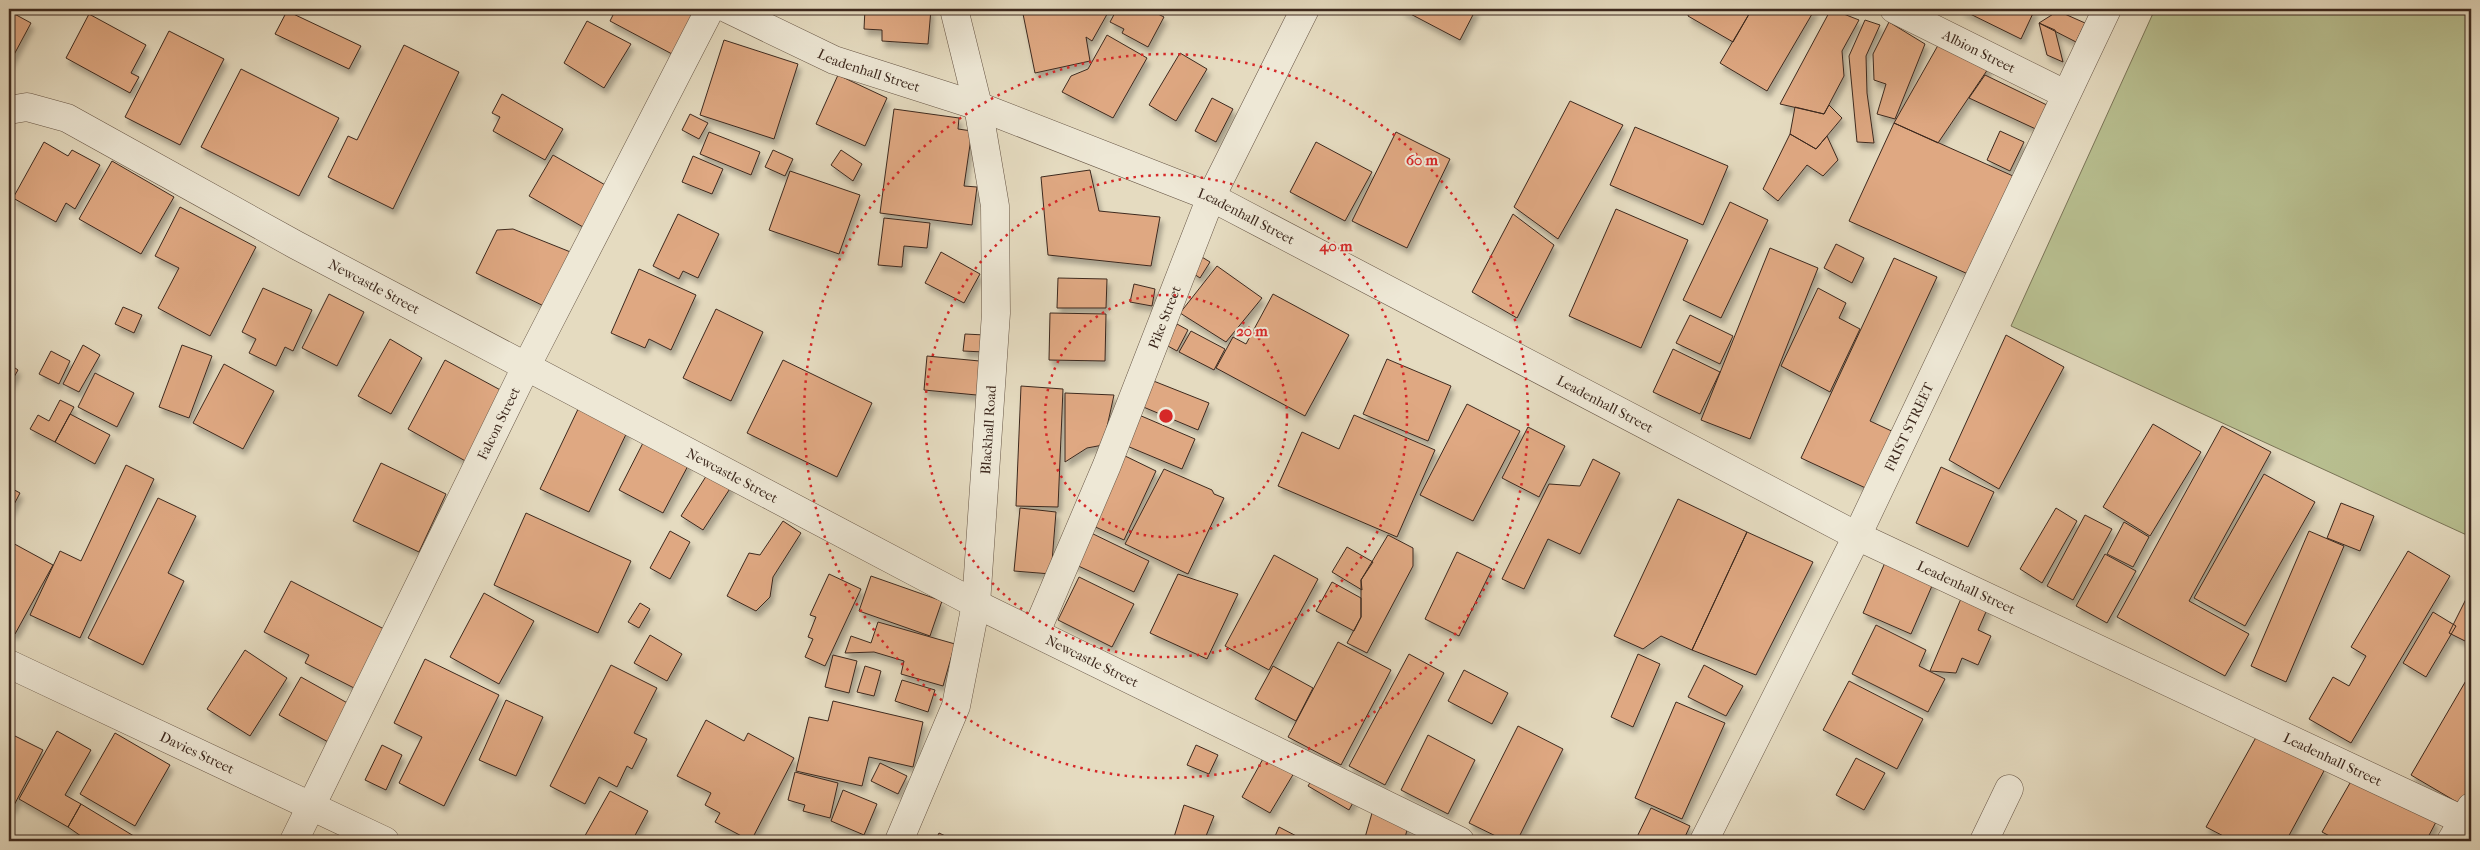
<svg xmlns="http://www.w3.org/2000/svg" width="2480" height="850" font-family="'IM FELL French Canon',serif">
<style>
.green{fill:#b8bf90;stroke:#7a7457}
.building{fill:#dfa882;stroke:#3d291e;filter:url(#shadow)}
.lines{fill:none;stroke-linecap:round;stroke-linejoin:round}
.minor-casing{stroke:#675646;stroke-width:29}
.minor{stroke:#eee8d6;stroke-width:28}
.ring{fill:none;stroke:#d62828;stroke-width:2.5;stroke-dasharray:2.5 5}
.labels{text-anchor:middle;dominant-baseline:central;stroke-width:4;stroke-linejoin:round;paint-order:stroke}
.street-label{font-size:14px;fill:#3d291e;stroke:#eee8d6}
.centre{fill:#d62828;stroke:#eee8d6;stroke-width:2.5}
.ring-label{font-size:15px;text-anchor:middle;font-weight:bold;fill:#d62828;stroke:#eee8d6;stroke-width:4;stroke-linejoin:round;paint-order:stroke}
</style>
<defs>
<filter id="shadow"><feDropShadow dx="3" dy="5.5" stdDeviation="2.5" flood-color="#0004"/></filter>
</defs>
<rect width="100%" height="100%" fill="#e5dbc0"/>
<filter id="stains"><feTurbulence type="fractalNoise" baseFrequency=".004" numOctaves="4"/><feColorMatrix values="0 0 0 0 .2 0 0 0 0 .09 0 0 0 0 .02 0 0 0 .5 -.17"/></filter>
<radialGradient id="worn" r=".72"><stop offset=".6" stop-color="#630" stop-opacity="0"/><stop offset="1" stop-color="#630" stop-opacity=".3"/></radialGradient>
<!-- green -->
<path class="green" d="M2155 9H2471V537L2011 326Z"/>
<!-- building -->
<path class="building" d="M616 9H696L672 54 610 21Z
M865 9H931L928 44 882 41V30L864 29Z
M1022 9H1110L1092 41 1086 37 1090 61 1035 73Z
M1117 9H1148L1164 17 1148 47 1122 33 1124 29 1110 22Z
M1401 9H1476L1460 40Z
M1690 9H1752L1733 42 1688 16Z
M1752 9H1815L1767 91 1720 63Z
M1831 9 1859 20 1842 51 1844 76 1824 114 1780 104Z
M1960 9H2035L2021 39Z
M9 11 31 23 9 64Z
M287 11 361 46 349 69 275 34Z
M2058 11 2085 23 2076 42 2039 23Z
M89 14 146 45 131 73 139 77 130 93 66 58Z
M1865 20 1880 25 1866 56 1867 93 1874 143 1857 142 1849 56Z
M587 21 631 44 604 88 564 63Z
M1889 22 1925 44 1895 119 1877 114 1886 84 1874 80 1873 54Z
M2039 23 2055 30 2063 62 2047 55Z
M169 31 224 59 180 145 125 117Z
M1107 35 1147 58 1113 118 1062 92 1071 76 1088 69Z
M724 40 798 64 774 139 700 115Z
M1941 40 1990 66 1938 143 1894 123Z
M404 45 459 72 393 209 328 177 348 136 357 140Z
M1180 53 1207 69 1176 121 1149 105Z
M241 69 339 118 299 196 201 147Z
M838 75 887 98 865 146 816 124Z
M1985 75 2051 107 2040 131 1969 98Z
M502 94 563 129 545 160 493 131 500 117 492 113Z
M1212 98 1233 109 1216 142 1195 131Z
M1570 101 1623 125 1558 239 1514 207Z
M1829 105 1842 118 1816 149 1790 134 1795 107 1824 114Z
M894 109 959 118 958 129 972 131 964 186 977 187 972 225 880 213Z
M690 114 708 123 699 139 682 130Z
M1894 123 2013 176 1968 274 1849 221Z
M1635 127 1728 166 1703 225 1610 185Z
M2000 131 2024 142 2010 171 1987 160Z
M709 132 760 152 751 175 700 154Z
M1396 132 1450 159 1407 248 1352 221Z
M1790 134 1816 149 1827 136 1838 160 1823 176 1807 165 1778 201 1763 189Z
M44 142 68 156 72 150 100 165 75 209 66 203 56 222 13 198Z
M1316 142 1372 172 1345 221 1290 192Z
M773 150 793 159 785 176 765 167Z
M841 150 862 164 853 181 831 165Z
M553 155 607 186 583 227 529 196Z
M693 156 723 169 712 194 682 182Z
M112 161 174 197 141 254 79 219Z
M1090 170 1099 211 1160 217 1151 266 1048 255 1041 177Z
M790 171 860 195 839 254 769 230Z
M1730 202 1768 220 1721 318 1683 300Z
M180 207 256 247 210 336 158 308 179 268 155 256Z
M1616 209 1688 240 1641 348 1569 316Z
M678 214 719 234 698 278 683 271 679 279 653 266Z
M1513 214 1554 245 1517 318 1472 292Z
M884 218 930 223 927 248 904 246 902 267 878 265Z
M513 229 578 255 552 310 476 273 497 230Z
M1836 244 1864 258 1852 283 1824 268Z
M1770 248 1818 268 1750 439 1701 420Z
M941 252 980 274 964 303 925 283Z
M1197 254 1210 262 1200 278 1191 272Z
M1894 258 1937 277 1870 421 1898 434 1872 491 1801 458Z
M1217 266 1262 298 1226 342 1180 313Z
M639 269 696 295 671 350 649 339 645 348 611 333Z
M1058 278 1107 279 1106 308H1057Z
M1134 284 1155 289 1152 306 1130 302Z
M263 288 312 310 293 351 285 347 276 366 249 353 256 339 242 332Z
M1818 288 1846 303 1839 318 1860 329 1830 392 1781 366Z
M329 294 364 312 337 366 302 348Z
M1273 294 1349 335 1305 416 1216 368 1233 337 1246 344Z
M123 307 142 315 134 333 115 324Z
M716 309 763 332 731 401 683 378Z
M1050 313 1106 314 1105 361 1049 360Z
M1690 315 1733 336 1720 364 1676 343Z
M1177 324 1188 330 1177 351 1166 345Z
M1191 331 1225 349 1214 370 1179 352Z
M965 334 985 335 984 352 963 351Z
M2006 335 2064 367 1999 489 1949 460Z
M390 339 422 358 391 414 358 396Z
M83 345 100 355 79 392 63 384Z
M182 345 212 356 189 418 159 407Z
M1673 349 1720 372 1700 414 1653 392Z
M51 351 70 361 59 384 39 374Z
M927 356 990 362 987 396 924 390Z
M1387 359 1451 386 1428 441 1363 414Z
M445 360 506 393 469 463 408 429Z
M783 360 872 403 837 477 747 433Z
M9 364 18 370 9 386Z
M224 364 274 391 243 449 193 423Z
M95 373 134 393 117 427 78 407Z
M1151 380 1209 403 1198 430 1141 406Z
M1021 386 1063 389 1058 507 1016 506Z
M1065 393 1114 395 1103 445 1087 448 1065 462Z
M60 400 74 407 55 442 30 429 38 415 49 421Z
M1467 404 1520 431 1473 521 1420 495Z
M580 405 629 428 589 512 540 489Z
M70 414 110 435 95 464 55 442Z
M1139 415 1195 439 1182 469 1127 446Z
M1354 415 1435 450 1397 537 1278 486 1302 432 1339 449Z
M2153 424 2201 452 2150 536 2103 507Z
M2222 426 2271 452 2189 601 2249 634 2225 676 2117 617Z
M1528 427 1565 446 1539 497 1502 478Z
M645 439 690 462 663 513 619 490Z
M1121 454 1156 471 1124 540 1089 524Z
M1593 459 1620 473 1580 554 1548 539 1524 589 1502 579 1549 484 1580 486Z
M381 463 446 494 419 552 353 521Z
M126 465 154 479 80 638 30 615 60 551 81 561Z
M1941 467 1994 492 1968 547 1916 523Z
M1164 469 1212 490 1214 494 1224 498 1188 574 1125 544Z
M710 470 733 484 703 530 681 516Z
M2264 474 2315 502 2245 626 2194 598Z
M9 487 20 493 9 514Z
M158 498 196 516 168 573 184 581 143 665 88 638Z
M1678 499 1747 532 1692 650 1661 636 1643 649 1614 636Z
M2341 503 2374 516 2360 551 2327 538Z
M1020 508 1056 512 1051 574 1014 571Z
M2056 508 2077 521 2042 583 2020 569Z
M526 513 631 561 598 633 494 585Z
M2085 515 2112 529 2073 600 2047 586Z
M783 521 801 533 773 577 770 597 756 611 727 596 749 553 760 555Z
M2124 522 2149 537 2133 567 2107 554Z
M670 531 690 542 670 579 650 568Z
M1087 531 1149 561 1134 592 1072 563Z
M2309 531 2344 546 2286 682 2251 666Z
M1747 532 1813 562 1756 675 1692 650Z
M1388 535 1413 548V566L1367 653 1347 643 1361 617V580Z
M9 541 53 565 15 634 9 631Z
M1347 547 1373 562 1361 580 1362 590 1332 572Z
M2408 551 2450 576 2351 743 2309 719 2333 677 2349 686 2366 656 2351 647Z
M1457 552 1492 569 1459 636 1425 619Z
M2105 554 2136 571 2107 623 2076 606Z
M1274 555 1318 579 1269 670 1225 646Z
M1887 558 1935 579 1911 634 1863 613Z
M829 574 861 589 825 666 805 657 813 639 808 637 816 617 810 615Z
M1178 574 1238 594 1207 659 1150 633Z
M871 576 942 601 930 636 859 611Z
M1079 577 1134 604 1112 647 1058 620Z
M291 581 384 629 354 688 305 663 309 655 264 632Z
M1332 582 1361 598V617L1354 631 1316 611Z
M2471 589V644L2449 633Z
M484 593 534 621 499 684 450 657Z
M1963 594 1989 605 1978 630 1991 636 1978 665 1962 658 1956 673 1930 671Z
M640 603 650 609 639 628 628 622Z
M2433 612 2456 626 2426 677 2403 663Z
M878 622 955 644 943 686 901 674 904 661 874 652 845 653 851 636 871 643Z
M1876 625 1926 650 1919 666 1945 679 1928 712 1852 674Z
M650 635 682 654 667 681 634 663Z
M1338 642 1391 670 1341 765 1288 737Z
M245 650 287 678 250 736 207 709Z
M1409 654 1444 673 1385 785 1349 766Z
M1638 654 1660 664 1633 727 1611 717Z
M833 655 857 661 849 693 825 687Z
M425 659 499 695 444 806 399 783 422 737 394 723Z
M611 665 657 688 634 733 647 739 632 769 627 766 617 787 599 777 585 804 550 786Z
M1704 665 1743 686 1726 716 1688 697Z
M865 666 881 671 874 696 857 692Z
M1273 666 1313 688 1296 721 1255 699Z
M1464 670 1508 693 1492 724 1448 701Z
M2471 672V801L2467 808 2411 775Z
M301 677 351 705 330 743 279 715Z
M902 680 935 690 928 712 895 701Z
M1849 681 1923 719 1897 769 1823 730Z
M506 700 543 717 516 776 479 760Z
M833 701 923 722 913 767 869 757 862 786 796 771 809 717 828 721Z
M1676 702 1725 723 1682 819 1635 798Z
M706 720 744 741 748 733 794 758 751 841 715 822 720 813 705 805 711 793 677 776Z
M1518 726 1563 749 1517 841H1506L1469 823Z
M57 731 91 750 65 795 81 804 68 827 19 799Z
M2259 732 2325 769 2286 841H2233L2206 827Z
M9 733 43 750 12 809 9 807Z
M115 733 170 765 135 826 80 794Z
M1428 735 1475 760 1448 814 1401 790Z
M382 745 402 755 386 790 365 780Z
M1196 745 1218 755 1209 774 1187 765Z
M1264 757 1294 773 1270 813 1242 797Z
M1856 758 1885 773 1864 810 1836 795Z
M880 763 907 776 898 794 871 781Z
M795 772 838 783 830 818 803 811 805 805 788 800Z
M1315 774 1356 797 1349 810 1308 786Z
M2354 776 2436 822 2426 841H2339L2322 832Z
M843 790 877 804 864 835 831 821Z
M610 791 648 811 632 841H582Z
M81 804 142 841H88L68 827Z
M1184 805 1214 816 1204 841H1185L1174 837Z
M1651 808 1690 826 1683 841H1635Z
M1372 813 1409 823 1404 841H1364Z
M1279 827 1306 841H1273Z
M939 833 956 841H935Z"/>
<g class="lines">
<!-- minor casing -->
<g class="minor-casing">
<g id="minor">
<path id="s1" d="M728 9 834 60 978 106 1211 197 1857 536 2471 824"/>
<path id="s2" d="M1894 9 2065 94"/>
<path id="s3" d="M9 110 27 107 67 118 296 245 976 604 1460 841"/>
<path id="s4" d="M1036 632 1107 465 1211 197 1305 9"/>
<path id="s5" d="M9 664 385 841"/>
<path id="s6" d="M294 841 526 367 710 9"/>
<path id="s7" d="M899 841 956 706 976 604 996 313 995 206 978 106 954 9"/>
<path id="s8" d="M1704 841 1857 536 2107 9"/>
<path d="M1984 841 2009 789"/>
<path d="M2451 841 2471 807"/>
</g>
</g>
<!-- minor -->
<use href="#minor" class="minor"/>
</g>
<!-- distance rings -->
<g class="ring">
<circle cx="1166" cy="416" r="121"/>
<circle cx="1166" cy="416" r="241"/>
<circle cx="1166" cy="416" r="362"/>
</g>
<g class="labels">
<!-- street labels -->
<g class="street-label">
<text stroke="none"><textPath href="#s2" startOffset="95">Albion Street</textPath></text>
<text stroke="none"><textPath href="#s1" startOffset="154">Leadenhall Street</textPath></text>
<text stroke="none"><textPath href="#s1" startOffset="559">Leadenhall Street</textPath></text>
<text stroke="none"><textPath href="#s3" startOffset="410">Newcastle Street</textPath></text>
<text stroke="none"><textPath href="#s4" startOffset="340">Pike Street</textPath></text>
<text stroke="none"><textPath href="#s1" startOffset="964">Leadenhall Street</textPath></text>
<text stroke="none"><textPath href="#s6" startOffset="465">Falcon Street</textPath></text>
<text stroke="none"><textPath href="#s8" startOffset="462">FRIST STREET</textPath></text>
<text stroke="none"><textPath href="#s7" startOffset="425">Blackhall Road</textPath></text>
<text stroke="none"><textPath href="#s3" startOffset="815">Newcastle Street</textPath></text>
<text stroke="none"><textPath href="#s1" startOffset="1369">Leadenhall Street</textPath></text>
<text stroke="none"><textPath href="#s3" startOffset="1220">Newcastle Street</textPath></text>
<text stroke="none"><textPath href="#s5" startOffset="208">Davies Street</textPath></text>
<text stroke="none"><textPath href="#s1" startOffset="1774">Leadenhall Street</textPath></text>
</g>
</g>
<circle cx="1166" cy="416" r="8" class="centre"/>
<g class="ring-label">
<text x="1422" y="165">60 m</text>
<text x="1336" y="251">40 m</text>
<text x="1252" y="336">20 m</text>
</g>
<!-- margin -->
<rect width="2480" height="850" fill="none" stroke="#e5dbc0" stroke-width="30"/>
<rect x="10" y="10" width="2460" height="830" fill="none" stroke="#3d291e" stroke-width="2.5"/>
<rect x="15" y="15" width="2450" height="820" fill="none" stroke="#3d291e"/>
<rect width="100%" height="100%" filter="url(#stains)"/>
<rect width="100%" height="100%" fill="url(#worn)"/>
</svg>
